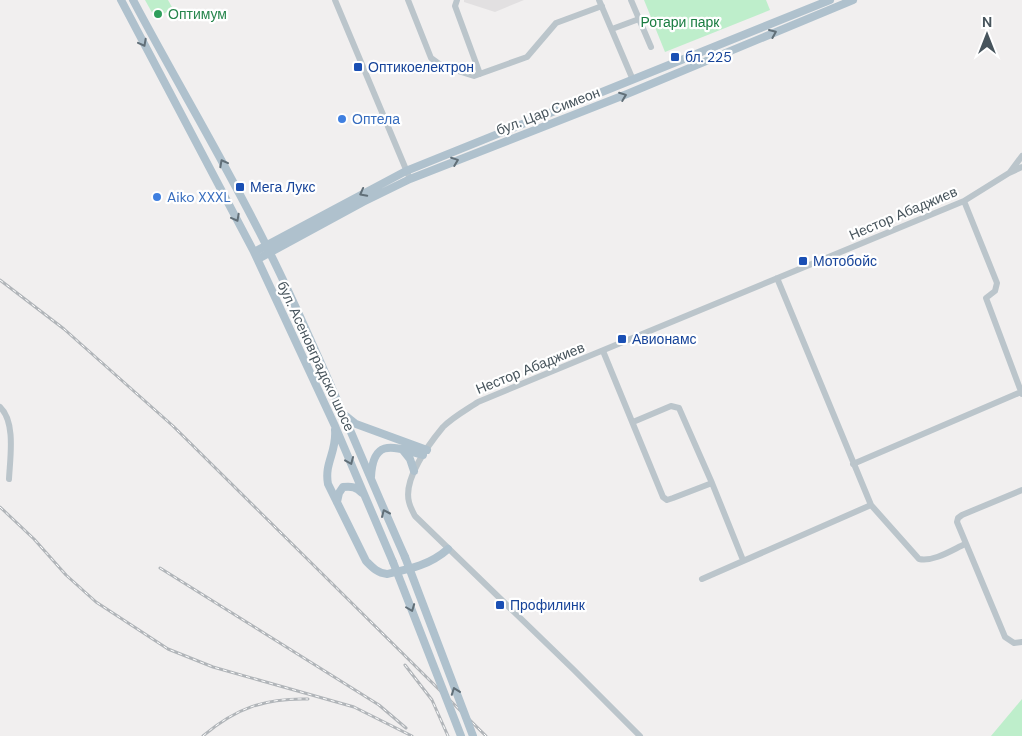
<svg xmlns="http://www.w3.org/2000/svg" width="1022" height="736" font-family="'DM Sans',sans-serif">
<style>
.education{fill:#e2e0e1}
.green{fill:#beeecb}
.lines{fill:none;stroke-linecap:round;stroke-linejoin:round}
.minor{stroke:#bbc5cb;stroke-width:6}
.major{stroke:#afc1cd;stroke-width:8}
.rail-casing{stroke:#b1b5b9;stroke-width:3}
.rail{stroke:#fff;stroke-width:1;stroke-dasharray:4;stroke-linecap:butt}
.major-bridge{stroke:#afc1cd;stroke-width:8}
.oneway{stroke:#616f78}
.leisure-dot{fill:#2e9e5b;stroke:#fff;stroke-width:2}
.transit-dot{fill:#1a4fb4;stroke:#fff;stroke-width:2}
.shop-dot{fill:#3f7fe0;stroke:#fff;stroke-width:2}
.labels{text-anchor:middle;dominant-baseline:central;stroke-width:4.5;stroke-linejoin:round;paint-order:stroke}
.leisure-label{font-size:14px;fill:#27864d;stroke:#fff;text-anchor:start}
.park-label{font-size:14px;fill:#197c40;stroke:#fff}
.transit-label{font-size:14px;fill:#164399;stroke:#fff;text-anchor:start}
.street-label{font-size:14px;fill:#47545c;stroke:#fff}
.shop-label{font-size:14px;fill:#366cbe;stroke:#fff;text-anchor:start}
</style>
<rect width="100%" height="100%" fill="#f1efef"/>
<!-- education -->
<path class="education" d="M464 0H524L495 12 464 2Z"/>
<!-- green -->
<path class="green" d="M145 0H168L173 9 155 18Z
M644 0H766L770 10 665 52Z
M1022 699V736H991Z"/>
<g class="lines">
<!-- minor -->
<path class="minor" d="M335 0 410 179
M408 0 431 58 442 66 474 76 527 57 556 23 602 6
M457 0 455 6 480 74
M599 0 633 80
M631 0 651 47
M612 29 639 19
M1010 172 1022 156
M964 201 997 283 995 291 986 298 1022 394
M777 278 871 505 919 559C934 562 952 550 965 544
M603 351 663 497 667 500 673 498 712 483
M0 407C16 422 10 458 9 479
M633 422 671 406 679 408 712 483 743 560
M853 464 1021 392
M1022 490 962 515 958 518 957 522 1005 637 1014 643 1022 642
M702 579 871 505
M640 736 574 670 415 516C413 512 410 507 409 502 403 479 429 444 443 427 453 417 466 410 478 402L964 201 1009 173 1022 167"/>
<!-- major -->
<path class="major" d="M121 0 254 252 335 426 393 562
M133 0C178 85 228 167 270 253 319 352 360 456 405 557
M254 252 406 171 830 0
M258 259 363 202 410 179 627 94 853 0
M346 416 356 424 427 450
M335 430C337 452 324 463 328 484L366 561C372 567 377 573 387 574 410 569 430 565 448 549
M402 449 410 459 414 471
M371 477C373 437 394 447 423 455
M337 502 339 493 343 487C352 486 356 487 362 493"/>
<!-- rail casing -->
<g class="rail-casing">
<path id="rail" d="M0 280 64 329 173 426 486 736
M0 507 34 539 66 575 96 602 168 649 213 667 354 707 412 736
M160 568 379 705 406 728
M405 665 432 700 448 736
M203 736C236 708 265 698 308 699"/>
</g>
<!-- rail -->
<use href="#rail" class="rail"/>
<!-- major-bridge -->
<path class="major-bridge" d="M405 557 473 736
M393 562 461 736"/>
</g>
<!-- one-way arrows -->
<defs><path id="oneway-chevron" d="M-2-3.5L2.5 0L-2 3.5" fill="none" stroke-width="1.6" stroke-linecap="round" stroke-linejoin="round" transform="scale(1.25)"/></defs>
<g class="oneway">
<use href="#oneway-chevron" transform="translate(773 33) rotate(-23)"/>
<use href="#oneway-chevron" transform="translate(143 43) rotate(62)"/>
<use href="#oneway-chevron" transform="translate(623 96) rotate(-21)"/>
<use href="#oneway-chevron" transform="translate(455 161) rotate(-21)"/>
<use href="#oneway-chevron" transform="translate(223 163) rotate(-118)"/>
<use href="#oneway-chevron" transform="translate(363 193) rotate(152)"/>
<use href="#oneway-chevron" transform="translate(236 218) rotate(62)"/>
<use href="#oneway-chevron" transform="translate(350 461) rotate(67)"/>
<use href="#oneway-chevron" transform="translate(385 513) rotate(-114)"/>
<use href="#oneway-chevron" transform="translate(411 608) rotate(69)"/>
<use href="#oneway-chevron" transform="translate(455 691) rotate(-110)"/>
</g>
<!-- markers -->
<circle class="leisure-dot" cx="158" cy="14" r="5"/>
<g class="transit-dot">
<rect x="670" y="52" width="10" height="10" rx="2.5"/>
<rect x="353" y="62" width="10" height="10" rx="2.5"/>
<rect x="235" y="182" width="10" height="10" rx="2.5"/>
<rect x="798" y="256" width="10" height="10" rx="2.5"/>
<rect x="617" y="334" width="10" height="10" rx="2.5"/>
<rect x="495" y="600" width="10" height="10" rx="2.5"/>
</g>
<g class="shop-dot">
<circle cx="342" cy="119" r="5"/>
<circle cx="157" cy="197" r="5"/>
</g>
<g class="labels">
<!-- leisure labels -->
<g class="leisure-label">
<text x="168" y="14">Оптимум</text>
</g>
<!-- park labels -->
<g class="park-label">
<text x="680" y="22">Ротари парк</text>
</g>
<!-- transit labels -->
<g class="transit-label">
<text x="685" y="57">бл. 225</text>
<text x="368" y="67">Оптикоелектрон</text>
<text x="250" y="187">Мега Лукс</text>
<text x="813" y="261">Мотобойс</text>
<text x="632" y="339">Авионамс</text>
<text x="510" y="605">Профилинк</text>
</g>
<!-- street labels -->
<g class="street-label">
<text transform="translate(548 111) rotate(-21)">бул. Цар Симеон</text>
<text transform="translate(903 213) rotate(-23)">Нестор Абаджиев</text>
<text transform="translate(316 356) rotate(65)">бул. Асеновградско шосе</text>
<text transform="translate(530 368) rotate(-22)">Нестор Абаджиев</text>
</g>
<!-- shop labels -->
<g class="shop-label">
<text x="352" y="119">Оптела</text>
<text x="167" y="197">Aiko XXXL</text>
</g>
</g>
<!-- north arrow -->
<g transform="translate(987 35)" stroke="#ffffff" stroke-width="4" paint-order="stroke">
<path d="M0-4L9 19L0 12L-9 19Z" fill="#47545c"/>
<text y="-8" font-size="14" font-weight="bold" text-anchor="middle" fill="#47545c">N</text>
</g>
</svg>
